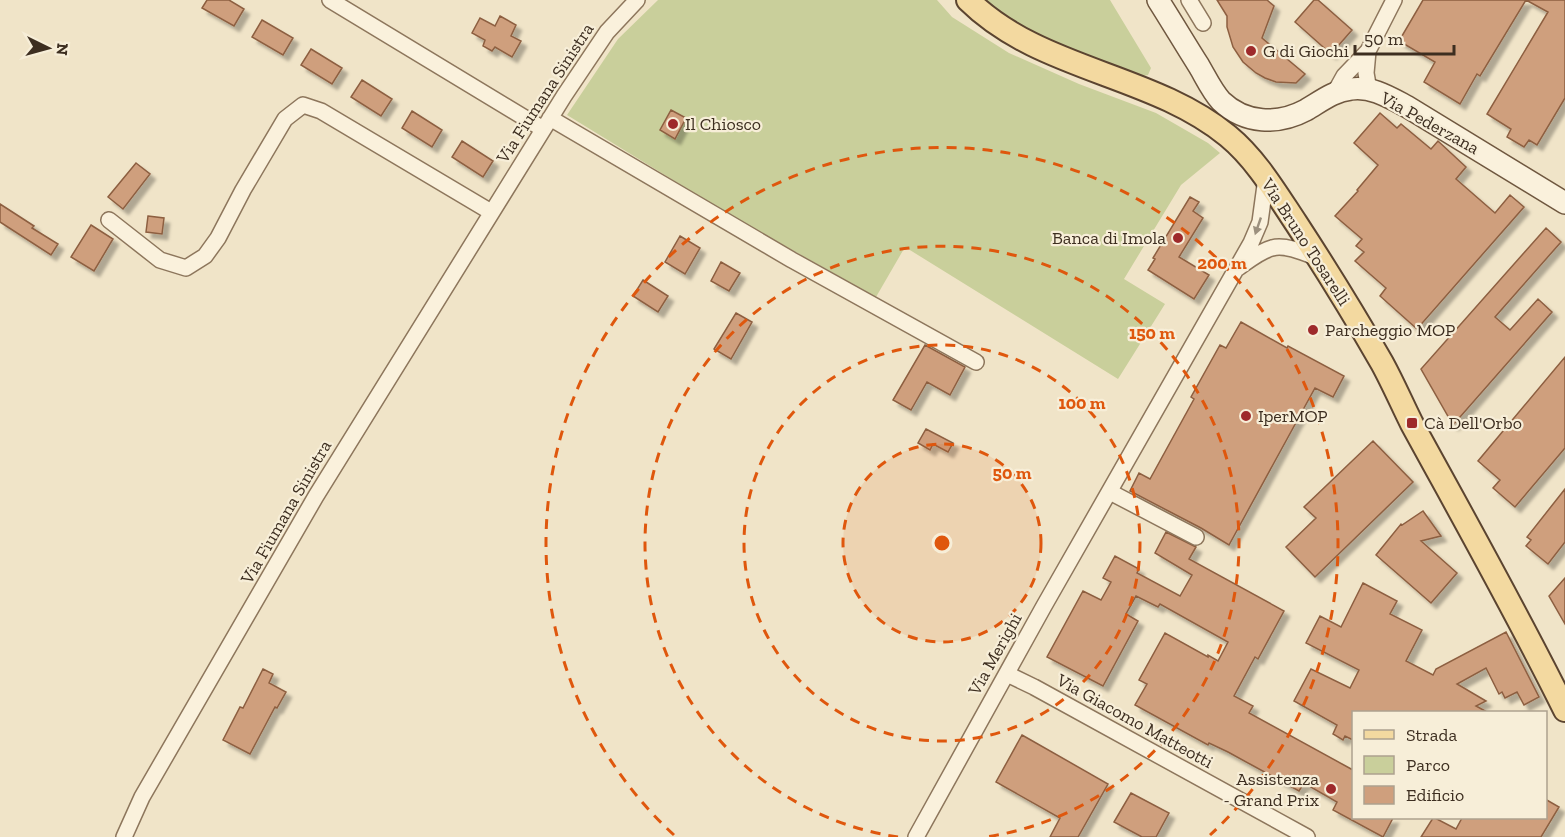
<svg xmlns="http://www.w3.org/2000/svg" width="1565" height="837" font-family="'Zilla Slab',serif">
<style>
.green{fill:#c9cf9b}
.building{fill:#cf9f7d;stroke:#8d5f41;stroke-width:1.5;filter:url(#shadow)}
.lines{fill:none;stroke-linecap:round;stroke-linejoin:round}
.minor-casing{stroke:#8d765c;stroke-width:18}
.secondary-casing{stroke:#6f573f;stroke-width:24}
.primary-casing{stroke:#5b4430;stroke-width:26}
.minor{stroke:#faf1dc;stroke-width:15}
.secondary{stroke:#faf1dc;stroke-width:21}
.primary{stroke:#f3d9a0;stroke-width:22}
.oneway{fill:#9c907e}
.ring{fill:none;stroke:#df570d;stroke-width:3;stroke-dasharray:10 8}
.poi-dot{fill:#9e2a2b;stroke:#f7eed8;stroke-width:2}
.labels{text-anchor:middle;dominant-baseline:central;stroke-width:4.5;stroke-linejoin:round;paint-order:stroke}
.poi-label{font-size:18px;fill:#3d2e20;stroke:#f7eed8;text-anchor:start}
.street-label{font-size:18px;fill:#3d2e20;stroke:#f7eed8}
.centre{fill:#df570d;stroke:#f7eed8;stroke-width:3}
.ring-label{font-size:18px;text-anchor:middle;font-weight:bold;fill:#df570d;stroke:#f7eed8;stroke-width:4.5;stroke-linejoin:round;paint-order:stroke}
</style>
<defs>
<filter id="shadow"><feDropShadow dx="5.5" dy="5.5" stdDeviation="1.5" flood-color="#0004"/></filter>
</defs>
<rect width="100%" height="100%" fill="#f0e4c8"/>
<!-- green -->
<path class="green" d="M658 0H937L952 17 1009 53 1079 84 1156 113 1208 143 1220 153 1181 185 1124 279 1165 304 1118 379 905 247 876 297 730 215 567 115 618 39Z
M986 0H1110L1151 68 1148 75 1143 76C1127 72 1111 65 1095 59 1056 44 1018 28 986 0Z"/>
<!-- building -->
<path class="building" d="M207 0H229L244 9 234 26 202 8Z
M1217 0H1267L1274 6 1262 38 1305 74 1296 83 1276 82 1265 78 1256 73 1243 62 1233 47 1227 27V16Z
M1314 0H1318L1352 30 1331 54 1295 22Z
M1423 0H1526L1480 76 1477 74 1460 104 1424 82 1435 62 1399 41Z
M1526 0H1565V98L1537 145 1529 140 1524 147 1507 137 1511 129 1487 114 1548 12Z
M500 16 516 25 511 36 521 41 512 57 495 47 492 51 483 46 485 40 472 33 480 18 495 26Z
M262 20 293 38 283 55 252 37Z
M311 49 342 68 332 84 301 65Z
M362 80 392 99 381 116 351 97Z
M671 110 686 118 675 139 660 130Z
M412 111 442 130 432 147 402 128Z
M1380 113 1397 128 1401 124 1431 149 1438 141 1466 167 1456 179 1495 213 1510 195 1524 207 1417 329 1380 296 1386 288 1355 261 1364 252 1356 246 1362 239 1335 216 1358 191 1357 190 1378 165 1354 143Z
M462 141 493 161 483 177 452 157Z
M136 163 150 174 123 209 108 197Z
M1190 197 1199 202 1193 211 1203 218 1179 257 1209 275 1194 299 1148 270 1155 259 1153 258Z
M0 204 34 226 32 228 58 244 51 255 0 222Z
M148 216 164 218 162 234 146 232Z
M91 225 113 239 94 271 71 257Z
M1546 228 1561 242 1495 317 1510 330 1538 299 1552 312 1453 425 1421 369Z
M680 236 700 248 685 274 665 262Z
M721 262 740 273 729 291 711 281Z
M643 280 668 296 658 312 633 296Z
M736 313 752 322 731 359 714 349Z
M1241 322 1287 348 1288 346 1344 376 1333 397 1315 388 1229 545 1201 528 1130 491 1139 473 1150 479 1194 399 1191 397 1220 345 1226 348Z
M925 345 965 367 950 395 927 382 911 410 893 400Z
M1565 357V448L1515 507 1493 488 1500 480 1478 461Z
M926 429 953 443 948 452 933 444 930 450 918 443Z
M1373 441 1413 482 1315 577 1286 547 1316 518 1304 507Z
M1565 489V542L1548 564 1526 546 1531 540 1527 537Z
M1423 511 1441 536 1421 541 1457 573 1431 603 1376 555 1401 524 1402 525Z
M1166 532 1196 547 1189 559 1284 611 1258 659 1255 657 1234 696 1253 706 1249 713 1353 770V818H1393L1383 837 1333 810 1337 802 1304 783 1299 791 1228 752 1209 743 1208 745 1135 705 1147 684 1139 680 1165 633 1208 657V655L1218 661 1228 642 1160 604 1158 607 1136 596 1126 614 1138 621 1103 686 1047 657 1083 591 1101 600 1111 582 1103 578 1115 556 1139 569 1137 573 1180 596 1192 575 1155 553Z
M1565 578V624L1549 596Z
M1363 583 1397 601 1390 614 1422 630 1406 661 1433 675 1436 669 1506 632 1539 697 1524 705 1517 692 1505 698 1502 692 1499 694 1486 668 1457 684 1486 701 1476 706 1487 712H1353V740L1345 736 1343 740 1333 734 1337 725 1294 701 1311 669 1350 688 1359 670 1306 643 1320 616 1341 627Z
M263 669 273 674 269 683 286 692 277 708 275 707 250 754 223 740 240 707 243 708Z
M1022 735 1108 784 1078 837H1050L1060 818 996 782Z
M1131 793 1169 813 1156 837H1142L1114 822Z
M1545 799 1559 807 1541 837H1421L1433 818H1435L1456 829 1462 818H1545Z"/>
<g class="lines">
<!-- minor casing -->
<g class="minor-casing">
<path id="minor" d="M330 0 543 129
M1189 0 1203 23
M1368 51 1366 73 1369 90
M1334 94 1344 76 1368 51 1394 0
M550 118 792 260 976 362
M109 220 160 260 186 268 205 256 218 238 243 190 285 119 303 105 321 111 491 212
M1238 268C1248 261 1260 251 1272 248 1286 244 1307 254 1320 259
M1110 492 1196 537
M1007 674 1034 687 1307 837
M124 837 142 797 316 496 564 96 607 32 637 0
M916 837 1044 606 1251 243 1260 222 1266 178"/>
</g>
<!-- secondary casing -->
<g class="secondary-casing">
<path id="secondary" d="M1158 0C1172 22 1185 44 1199 66 1206 78 1212 91 1221 101 1245 124 1278 125 1306 110 1320 102 1333 91 1351 89 1371 86 1389 97 1406 106L1565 203"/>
</g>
<!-- primary casing -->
<g class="primary-casing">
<path id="primary" d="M968 0C1040 71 1151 73 1228 136 1256 159 1276 193 1296 223 1326 269 1355 316 1382 363 1393 383 1402 404 1412 424 1464 519 1517 613 1565 710"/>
</g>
<!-- minor -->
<use href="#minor" class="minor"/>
<!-- secondary -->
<use href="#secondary" class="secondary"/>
<!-- primary -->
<use href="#primary" class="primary"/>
</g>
<!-- one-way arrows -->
<defs><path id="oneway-solid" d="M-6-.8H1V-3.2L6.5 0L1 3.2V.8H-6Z" transform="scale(1.5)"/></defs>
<use class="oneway" href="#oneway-solid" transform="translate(1258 226) rotate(109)"/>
<!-- distance rings -->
<circle cx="942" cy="543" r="99" fill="#df570d" fill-opacity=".12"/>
<g class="ring">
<circle cx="942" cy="543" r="99"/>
<circle cx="942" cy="543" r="198"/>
<path d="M898 837A297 297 0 1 1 986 837"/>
<path d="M674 835A396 396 0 1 1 1210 835"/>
</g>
<!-- markers -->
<g class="poi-dot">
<circle cx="1251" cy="51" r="6"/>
<circle cx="673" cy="124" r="6"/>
<circle cx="1178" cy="238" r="6"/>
<circle cx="1313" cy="330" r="6"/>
<circle cx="1246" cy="416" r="6"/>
<rect x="1406" y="417" width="12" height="12" rx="3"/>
<circle cx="1331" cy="789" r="6"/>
</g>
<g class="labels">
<!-- poi labels -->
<g class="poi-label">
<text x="1263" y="51">G di Giochi</text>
<text x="685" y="124">Il Chiosco</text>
<text x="1166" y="238" text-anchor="end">Banca di Imola</text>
<text x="1325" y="330">Parcheggio MOP</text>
<text x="1258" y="416">IperMOP</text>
<text x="1424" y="423">Cà Dell'Orbo</text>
<text x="1319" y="779" text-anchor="end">Assistenza<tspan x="1319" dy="21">- Grand Prix</tspan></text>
</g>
<!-- street labels -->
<g class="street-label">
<text transform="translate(545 93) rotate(-57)">Via Fiumana Sinistra</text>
<text transform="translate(1430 123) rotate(29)">Via Pederzana</text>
<text transform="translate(1306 242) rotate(57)">Via Bruno Tosarelli</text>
<text transform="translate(286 512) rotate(-60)">Via Fiumana Sinistra</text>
<text transform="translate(995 654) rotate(-61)">Via Merighi</text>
<text transform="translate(1135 721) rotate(29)">Via Giacomo Matteotti</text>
</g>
</g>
<circle cx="942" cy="543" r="9" class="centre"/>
<g class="ring-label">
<text x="1222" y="269">200 m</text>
<text x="1152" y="339">150 m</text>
<text x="1082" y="409">100 m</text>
<text x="1012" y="479">50 m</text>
</g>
<!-- legend -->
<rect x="1352" y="711" width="195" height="108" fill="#f7eed8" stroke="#ada18e" stroke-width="1.5"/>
<rect x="1364" y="730" width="30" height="9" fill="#f3d9a0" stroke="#ada18e" stroke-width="1.5"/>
<text x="1406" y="741" font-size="18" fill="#3d2e20">Strada</text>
<rect x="1364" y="756" width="30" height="18" fill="#c9cf9b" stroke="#ada18e" stroke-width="1.5"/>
<text x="1406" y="771" font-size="18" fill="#3d2e20">Parco</text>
<rect x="1364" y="786" width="30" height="18" fill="#cf9f7d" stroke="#ada18e" stroke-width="1.5"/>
<text x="1406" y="801" font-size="18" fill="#3d2e20">Edificio</text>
<!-- north arrow -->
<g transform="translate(48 48) rotate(95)" stroke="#f7eed8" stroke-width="4.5" paint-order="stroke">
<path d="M0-4.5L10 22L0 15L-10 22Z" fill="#3d2e20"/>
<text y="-9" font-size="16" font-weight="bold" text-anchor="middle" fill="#3d2e20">N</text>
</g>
<!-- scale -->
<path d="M1355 45v9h99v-9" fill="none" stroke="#3d2e20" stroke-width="3"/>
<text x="1364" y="45" font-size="18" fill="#3d2e20" stroke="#f7eed8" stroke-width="4.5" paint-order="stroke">50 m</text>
</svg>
